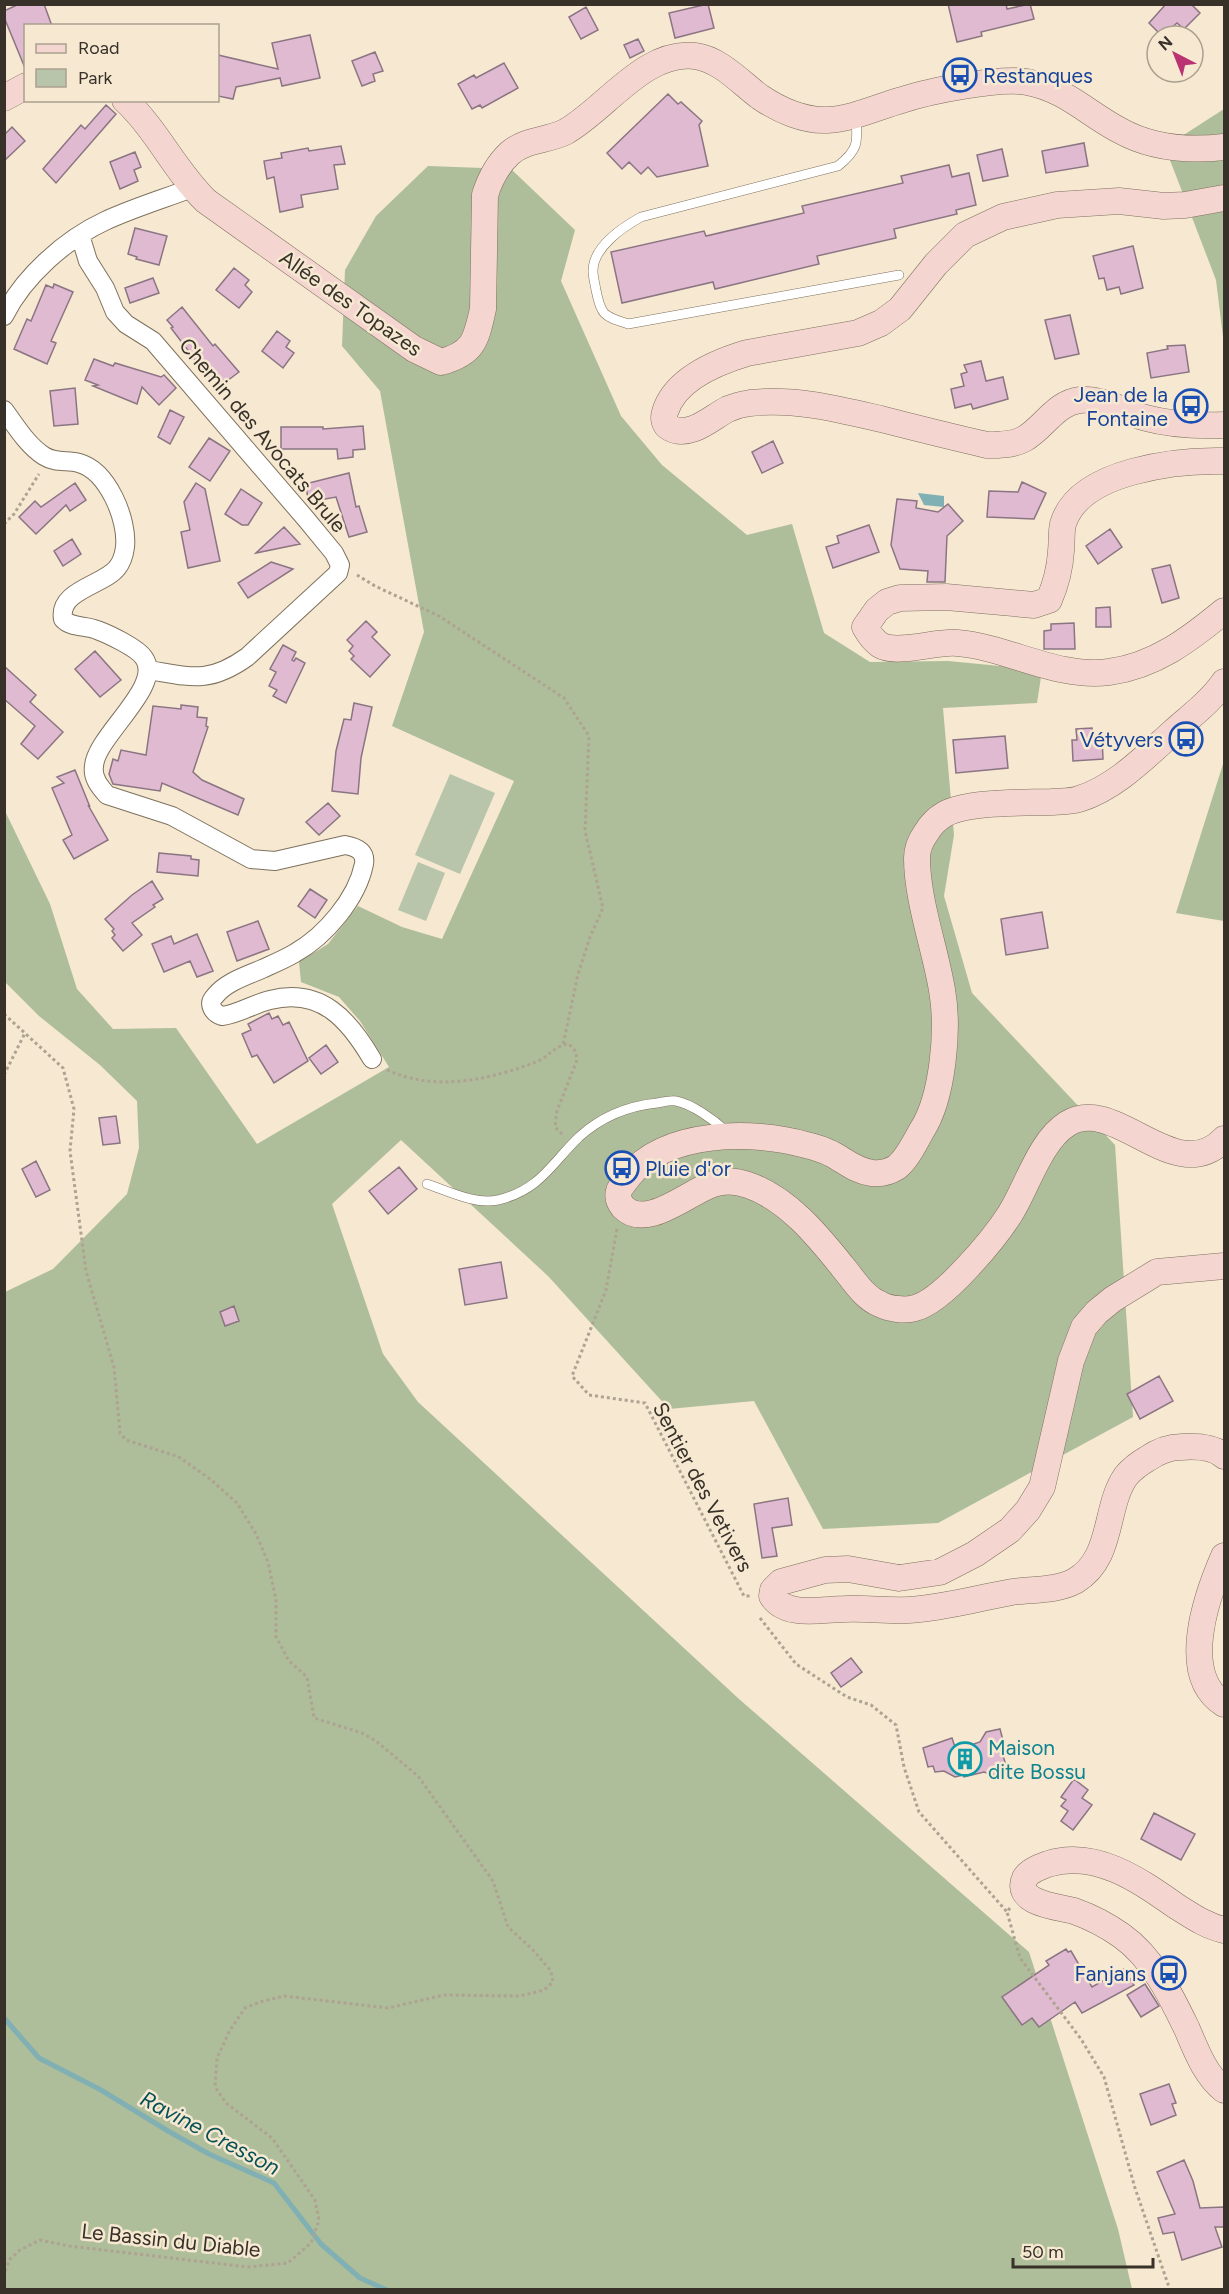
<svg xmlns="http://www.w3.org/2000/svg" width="1229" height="2294" font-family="Figtree,sans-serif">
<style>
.green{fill:#b9c5aa}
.forest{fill:#aebd9a}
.water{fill:#80b0b3}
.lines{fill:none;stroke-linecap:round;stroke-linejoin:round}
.stream{stroke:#80b0b3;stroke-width:5}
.building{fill:#dfbad1;stroke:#8b7582;stroke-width:1.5}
.service-casing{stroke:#7e715d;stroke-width:10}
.minor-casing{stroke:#7e715d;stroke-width:20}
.secondary-casing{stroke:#7e715d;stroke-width:27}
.path{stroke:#aea392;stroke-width:3;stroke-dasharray:3 3;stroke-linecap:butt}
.service{stroke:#fff;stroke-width:9}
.minor{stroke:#fff;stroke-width:18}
.secondary{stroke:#f4d5d0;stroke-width:26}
.labels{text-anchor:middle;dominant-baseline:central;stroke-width:5;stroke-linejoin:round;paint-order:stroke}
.transit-label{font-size:21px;fill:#164399;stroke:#f6e8d1;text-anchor:end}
.street-label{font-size:21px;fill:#373129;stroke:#f6e8d1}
.culture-label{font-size:21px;fill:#0d838f;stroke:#f6e8d1;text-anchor:start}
.water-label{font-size:22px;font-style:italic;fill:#065155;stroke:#f6e8d1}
</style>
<rect width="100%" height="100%" fill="#f6e8d1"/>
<!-- green -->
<path class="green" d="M450 774 495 793 460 874 415 855Z
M418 862 445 873 426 921 398 910Z"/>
<!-- forest -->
<path class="forest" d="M1224 109V345L1216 280 1165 147Z
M428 166 511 169 575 230 561 281 621 416 662 465 747 535 792 524 824 633 870 662 948 661 1021 668 1041 677 1037 703 943 708 954 835 944 896 972 993 1115 1145 1133 1417 938 1523 823 1529 754 1401 669 1409 548 1276 401 1140 332 1204 383 1354 418 1402 739 1699 1029 1952 1118 2229 1132 2289H5V1292L53 1269 127 1194 139 1148 137 1101 100 1065 39 1016 5 982 4 809 50 904 77 989 113 1029 176 1028 257 1144 389 1067 360 1021 339 997 301 982 299 962 328 944 358 906 402 927 442 939 514 781 392 726 424 632 380 391 342 346 345 270 376 216Z
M1224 761V921L1176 913Z"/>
<!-- water -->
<path class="water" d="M918 493 944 496V507L924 505Z"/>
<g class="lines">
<!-- stream -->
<path class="stream" d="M4 2018 39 2058 101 2090 168 2131 209 2154 274 2183 321 2244 360 2278 387 2290"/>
</g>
<!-- building -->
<path class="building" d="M19 4H44L52 26H26L25 68 4 17V11Z
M708 4 714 28 675 38 669 13Z
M948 4H1006L1007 9 1030 4 1034 19 981 32 982 36 957 42Z
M1166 4H1191L1200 13 1184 29 1177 23 1162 36 1149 23Z
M586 7 598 30 581 39 569 17Z
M310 35 320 78 282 86 280 78 236 87 233 99 218 96V55L278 69 272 43Z
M638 39 644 51 630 58 624 45Z
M375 52 383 71 373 74 375 81 362 86 352 61Z
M504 63 518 88 482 108 480 105 472 109 458 84 474 75 476 78Z
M668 94 678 104 681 102 702 121 699 125 708 166 657 177 648 167 641 174 629 162 622 169 607 153Z
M106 105 116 114 56 183 43 169 81 125 85 129Z
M12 127 25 141 4 161V135Z
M1084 143 1088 166 1046 173 1042 151Z
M341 146 345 164 334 165 338 189 301 195 303 207 280 212 274 177 267 179 264 161 282 158 281 153 308 148 309 151Z
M1002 149 1008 176 983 181 977 155Z
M135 152 141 167 134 170 138 181 120 189 110 162Z
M949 165 952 177 969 173 976 205 956 210 957 214 894 229 896 238 817 256 819 264 715 289 713 282 622 303 611 252 704 231 706 236 804 213 802 206 903 183 901 176Z
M135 228 167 236 159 265 136 259 137 257 128 254Z
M1133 246 1143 288 1121 294 1119 287 1107 290 1104 278 1099 279 1093 256Z
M234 268 249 280 245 285 252 292 239 308 216 290Z
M153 278 159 293 130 303 125 288Z
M54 284 73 292 51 341 56 343 47 364 14 349 27 319 31 321 46 285 53 288Z
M182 307 213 346 215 344 239 372 223 384 214 372 208 377 171 328 173 327 167 320Z
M1070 315 1079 354 1055 359 1045 320Z
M277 331 290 341 286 347 294 353 283 368 262 351Z
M1185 345 1189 372 1151 378 1147 353 1168 349 1167 346Z
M94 359 113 366 115 363 161 377 164 375 176 388 159 405 142 387 137 404 93 386 98 385 85 380Z
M981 361 986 381 1003 377 1008 399 973 409 971 404 955 408 951 389 964 386 961 374 967 372 964 365Z
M75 388 78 424 54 426 50 391Z
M170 410 184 417 170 444 158 437Z
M363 426 365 449 353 450V457L338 459 337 449H281V427H323V429Z
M209 438 230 451 210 481 189 467Z
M773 441 783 463 762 473 752 452Z
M349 473 356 507 359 506 367 532 349 537 336 497 309 502 305 484Z
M1022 482 1046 493 1034 519 987 517 989 491 1018 492Z
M75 483 86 500 70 511 66 505 36 534 19 517 35 501 41 507Z
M196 483 205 489 220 561 188 568 181 532 190 530 184 502Z
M241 489 262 503 248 525H242L225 514Z
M897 499 917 501 916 508 938 512 948 504 963 521 947 536 945 582H927L928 571 900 569 891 545Z
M869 525 879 552 833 568 826 547 839 543 837 536Z
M284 527 300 544 256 553Z
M1110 529 1122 547 1098 564 1086 546Z
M72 539 81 554 63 566 54 551Z
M271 562 293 569 248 598 238 583Z
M1170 565 1179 598 1162 603 1152 569Z
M1110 607 1111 627H1096V608Z
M366 621 377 632 372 637 390 655 370 677 351 659 354 656 349 651 353 646 347 640Z
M1074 623 1075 649H1044V631L1051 630V624Z
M283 645 296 652 292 660 294 661 296 658 305 663 286 703 273 696 277 690 269 686 276 672 270 669Z
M95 651 121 680 100 697 75 669Z
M4 666 36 695 30 702 63 732 38 759 21 744 35 726 4 699Z
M354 703 372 707 361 758 358 794 332 791 336 751 344 719 351 720Z
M181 705 198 707 197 717 207 718 206 726 208 727 193 772 202 780 244 799 238 815 162 783 160 791 113 784 109 774 113 759 118 761 121 750 146 755 153 706 181 709Z
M1092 728 1093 738 1102 737 1103 759 1073 761 1072 740H1077L1076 729Z
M1005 736 1008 768 956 773 953 740Z
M75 770 90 807 88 805 108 840 74 859 63 840 72 835 52 788 64 783 57 777Z
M328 803 340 816 319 835 306 822Z
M159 853 191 856V859L199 860 198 876 157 872Z
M152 881 163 899 153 905 155 907 132 923 142 935 123 951 112 938 115 935 112 931 114 929 105 919 132 895Z
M310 889 327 900 315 918 298 906Z
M1042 912 1048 948 1006 955 1001 919Z
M258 921 269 949 237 961 227 932Z
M197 934 213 971 197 977 190 961 164 972 152 944 171 936 174 944Z
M269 1013 272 1019 278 1016 283 1025 289 1022 308 1061 274 1083 257 1055 252 1057 242 1034 251 1030 248 1024Z
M326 1045 338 1062 321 1074 309 1058Z
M116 1116 120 1143 103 1145 99 1118Z
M36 1161 50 1190 36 1197 22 1169Z
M399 1167 417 1189 388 1214 369 1191Z
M501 1262 507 1298 465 1305 459 1269Z
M234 1306 239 1321 225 1326 220 1312Z
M1159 1376 1173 1401 1140 1419 1127 1394Z
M788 1498 792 1525 772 1528 777 1556 762 1558 754 1504Z
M851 1658 862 1672 841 1687 831 1673Z
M1000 1729 1005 1748 1001 1749 1008 1772 995 1776 984 1772 964 1777 963 1775 955 1777 944 1771 935 1772 933 1766 928 1767 923 1748 952 1738 956 1750 980 1742 986 1732Z
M1074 1779 1088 1790 1082 1798 1092 1805 1073 1830 1061 1821 1068 1811 1061 1806 1066 1800 1061 1797Z
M1154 1813 1195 1834 1181 1860 1141 1839Z
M1066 1949 1068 1952 1071 1951 1092 1987 1124 1969 1134 1985 1082 2013 1075 2002 1039 2027 1032 2018 1022 2025 1002 1997 1049 1965 1046 1961Z
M1145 1984 1159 2006 1141 2017 1127 1995Z
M1169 2084 1176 2103 1172 2104 1176 2115 1151 2125 1140 2094Z
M1184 2160 1193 2181 1200 2208 1224 2207V2227H1215L1222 2247 1182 2260 1174 2232 1163 2234 1158 2218 1175 2214 1157 2172Z"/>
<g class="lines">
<!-- service casing -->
<g class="service-casing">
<path id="service" d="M856 118C858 143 858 150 838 166L641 217C623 227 593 247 593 271 593 277 595 284 596 290 601 316 604 316 628 324L899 275
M427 1184C448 1191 475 1205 498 1200 540 1190 551 1164 579 1137 602 1116 628 1106 657 1103 663 1102 670 1100 676 1101 692 1104 714 1120 726 1131"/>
</g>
<!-- minor casing -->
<g class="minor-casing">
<path id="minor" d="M80 235 88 261 105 288 115 312 126 324 153 341 306 519 334 553 340 565 338 573 247 657C209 684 191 677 149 670
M4 316C24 276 66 239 105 221 133 208 163 199 192 188
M4 410C16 426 27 445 44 456 55 463 67 460 79 463 108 471 128 520 125 547 124 555 122 562 117 568 104 585 58 590 63 619 71 628 86 625 97 630 108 634 138 648 144 658 164 686 96 736 94 766 92 778 100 787 107 795L172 816 251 859 275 861 345 845C356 847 366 851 364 864 357 899 325 936 295 953 285 959 273 964 262 969 246 976 226 982 215 996 207 1004 213 1013 222 1016 239 1014 253 1004 270 1000 321 987 349 1020 372 1059"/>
</g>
<!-- secondary casing -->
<g class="secondary-casing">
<path id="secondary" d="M4 98 26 86
M125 100C157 130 175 171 206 201L414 349 441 362C474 353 476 340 483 309L485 195C490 179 497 165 510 153 526 139 547 141 565 132 605 110 644 50 695 56 720 59 741 83 760 97 779 110 804 121 827 120 853 119 877 107 902 100 929 91 1000 77 1027 82 1065 89 1087 113 1119 130 1151 148 1189 151 1224 147
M1224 198 1185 205 1164 206 1119 201 1057 205 1003 217 965 235 936 264 900 309 881 323 858 333 747 353C717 362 675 379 665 412 663 418 664 425 670 428 690 439 712 417 728 409 735 406 743 404 750 403 795 398 838 409 881 419 916 428 952 437 987 445 999 445 1013 445 1024 439 1044 428 1055 403 1080 400 1103 398 1124 412 1146 418 1172 425 1198 426 1224 425
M1224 461C1178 460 1079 470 1063 524 1061 532 1062 543 1061 551 1060 568 1056 584 1049 600L1034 605 946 597 900 598 887 602 877 610 865 627C869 634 874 641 880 645 897 655 936 641 957 643 1008 647 1057 679 1109 672 1155 666 1190 639 1224 611
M1224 682C1211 701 1191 716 1173 732 1145 757 1115 788 1079 799 1070 802 1060 801 1052 802 1025 803 968 801 945 814 938 818 930 826 926 833 921 840 917 849 917 858 917 900 935 948 942 990 949 1029 943 1097 922 1130 915 1142 908 1158 897 1167 889 1172 880 1174 872 1173 856 1171 845 1161 832 1154 824 1150 815 1147 806 1145 753 1130 667 1130 629 1176 627 1179 620 1187 619 1191 617 1198 619 1202 623 1207 646 1231 690 1191 713 1184 725 1180 737 1181 748 1185 787 1198 818 1236 842 1266 853 1279 864 1298 880 1304 889 1309 905 1311 915 1308 943 1301 994 1239 1010 1214 1027 1187 1040 1141 1067 1124 1115 1093 1175 1190 1224 1139
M1224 1266 1157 1272 1113 1299 1097 1312 1084 1327 1071 1361 1042 1487 1028 1510 1010 1530 975 1554 940 1572 899 1578 848 1569 825 1570 781 1582 773 1590 772 1596C786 1618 822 1609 845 1609 866 1608 887 1611 909 1610 944 1608 978 1598 1012 1592 1033 1589 1056 1591 1075 1581 1114 1558 1104 1507 1126 1476 1132 1469 1140 1463 1147 1459 1157 1452 1169 1447 1181 1447 1195 1446 1213 1446 1224 1456
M1224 1556C1207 1595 1178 1675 1224 1704
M1224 1930C1206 1926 1192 1916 1176 1906 1139 1880 1095 1849 1048 1864 1040 1867 1029 1871 1025 1878 1013 1904 1061 1907 1074 1911 1091 1917 1108 1926 1122 1936 1153 1958 1171 1996 1187 2029 1196 2050 1205 2075 1224 2090"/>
</g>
<!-- path -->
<path class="path" d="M4 524 14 514 39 474
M357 575 375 586 439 616 564 698 589 736 585 831 603 908 590 937 578 974 563 1045
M4 1014 63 1068 74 1109 70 1151 86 1271 114 1367 120 1433 126 1440 179 1457 210 1479 237 1503 256 1534 268 1562 276 1600V1637L289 1661 307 1677 314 1718 362 1733 376 1741 418 1776 493 1881 508 1927 533 1950 551 1971 553 1982 544 1990 520 1996 444 1995 388 2008 284 1996 260 2002 245 2008 230 2030 217 2058 215 2087 226 2103 272 2138 315 2200 319 2220 311 2243 288 2263 248 2267 69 2246 40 2240 20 2250 10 2259 4 2274
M387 1070C436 1092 488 1080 536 1062 549 1057 555 1045 569 1044L576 1052 577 1060 557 1111 555 1127 563 1135
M4 1075 25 1033
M617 1229 606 1290 572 1376 589 1395 645 1403 744 1596H752
M760 1618 796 1664 847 1697 871 1705 896 1725 904 1767 919 1812 1007 1912
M1010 1908 1007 1912 1020 1958 1081 2039 1104 2077 1135 2188 1170 2290"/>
<!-- service -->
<use href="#service" class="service"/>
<!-- minor -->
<use href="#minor" class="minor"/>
<!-- secondary -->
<use href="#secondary" class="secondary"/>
</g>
<!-- icons -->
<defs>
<g id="bus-ring" transform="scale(1.725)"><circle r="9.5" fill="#f6e8d1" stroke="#1a4fb4" stroke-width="1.5"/><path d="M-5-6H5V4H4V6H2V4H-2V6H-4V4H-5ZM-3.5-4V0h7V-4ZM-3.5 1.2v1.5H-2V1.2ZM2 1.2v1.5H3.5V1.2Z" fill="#1a4fb4"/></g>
<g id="building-ring" transform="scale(1.725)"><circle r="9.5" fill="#f6e8d1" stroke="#0f9aa8" stroke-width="1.5"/><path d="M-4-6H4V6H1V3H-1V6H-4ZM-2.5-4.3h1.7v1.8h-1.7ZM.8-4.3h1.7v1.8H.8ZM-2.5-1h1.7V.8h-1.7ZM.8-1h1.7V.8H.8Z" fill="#0f9aa8"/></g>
</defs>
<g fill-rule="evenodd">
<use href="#bus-ring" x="960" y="75"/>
<use href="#bus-ring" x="1191" y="406"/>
<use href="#bus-ring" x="1186" y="739"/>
<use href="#bus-ring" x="622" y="1168"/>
<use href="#building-ring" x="965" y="1759"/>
<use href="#bus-ring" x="1169" y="1973"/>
</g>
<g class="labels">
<!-- transit labels -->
<g class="transit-label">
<text x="983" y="75" text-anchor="start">Restanques</text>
<text x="1168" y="394">Jean de la<tspan x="1168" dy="24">Fontaine</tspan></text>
<text x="1163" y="739">Vétyvers</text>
<text x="645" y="1168" text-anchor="start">Pluie d'or</text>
<text x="1146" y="1973">Fanjans</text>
</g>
<!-- street labels -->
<g class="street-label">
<text transform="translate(351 303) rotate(35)">Allée des Topazes</text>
<text transform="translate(263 435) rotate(50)">Chemin des Avocats Brule</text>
<text transform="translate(703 1487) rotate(62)">Sentier des Vetivers</text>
<text transform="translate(171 2240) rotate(6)">Le Bassin du Diable</text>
</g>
<!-- culture labels -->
<g class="culture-label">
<text x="988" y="1747">Maison<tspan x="988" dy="24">dite Bossu</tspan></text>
</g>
<!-- water labels -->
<g class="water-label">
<text transform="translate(210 2133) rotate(28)">Ravine Cresson</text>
</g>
</g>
<!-- border -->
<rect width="1229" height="2294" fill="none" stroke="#373129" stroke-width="12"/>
<!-- legend -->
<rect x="24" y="24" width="195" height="78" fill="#f6e8d1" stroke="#aa9f8e" stroke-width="1.5"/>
<rect x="36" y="44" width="30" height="9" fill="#f4d5d0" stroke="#aa9f8e" stroke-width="1.5"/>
<text x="78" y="54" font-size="18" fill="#373129">Road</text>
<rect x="36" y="69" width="30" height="18" fill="#b9c5aa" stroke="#aa9f8e" stroke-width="1.5"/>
<text x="78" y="84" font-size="18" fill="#373129">Park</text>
<!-- north arrow -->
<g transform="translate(1175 54) rotate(318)"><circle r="28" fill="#f6e8d1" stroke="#aa9f8e" stroke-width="1.5"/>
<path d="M0-4.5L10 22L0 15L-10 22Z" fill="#ba3272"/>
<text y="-9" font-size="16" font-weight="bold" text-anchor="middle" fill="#373129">N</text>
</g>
<!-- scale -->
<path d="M1013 2258v9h140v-9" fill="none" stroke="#373129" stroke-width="3"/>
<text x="1022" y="2258" font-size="18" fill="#373129" stroke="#f6e8d1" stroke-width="4.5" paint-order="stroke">50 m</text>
</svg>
